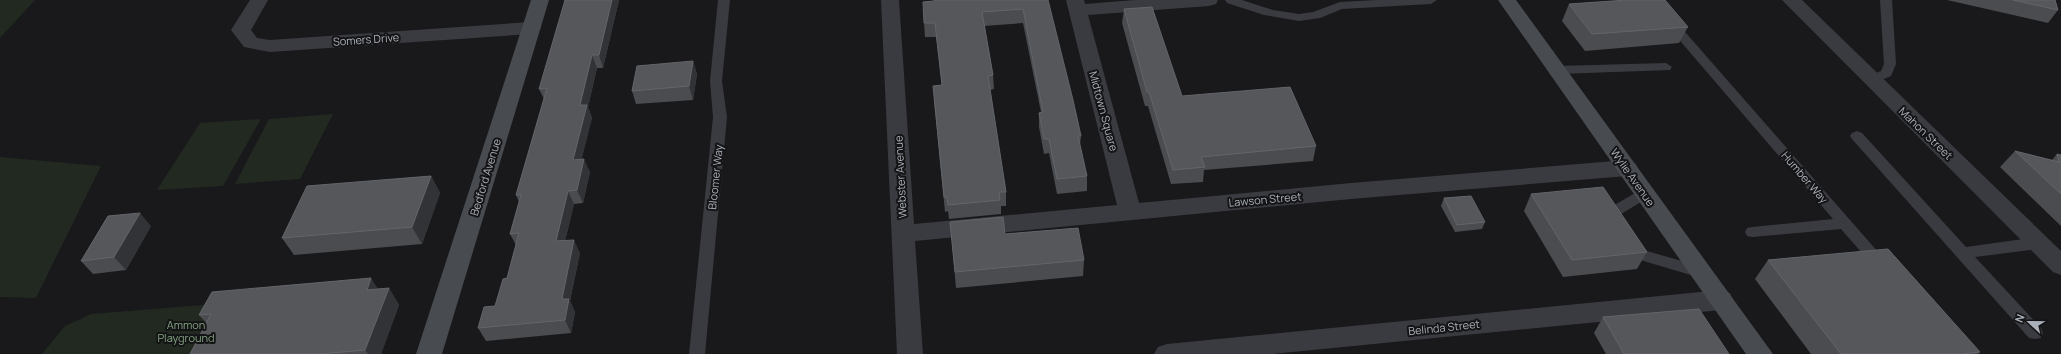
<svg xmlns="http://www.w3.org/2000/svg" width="2061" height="354" font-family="Manrope,sans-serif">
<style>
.green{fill:#212921}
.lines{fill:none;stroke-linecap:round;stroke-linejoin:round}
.lane{fill:#3a3b40;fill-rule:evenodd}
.street{fill:#3a3b40;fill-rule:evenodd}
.secondary{fill:#484b50;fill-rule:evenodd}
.wall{fill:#4a4c50}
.shaded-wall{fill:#323336}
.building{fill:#55575b;stroke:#62656a}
.labels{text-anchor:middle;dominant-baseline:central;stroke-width:4;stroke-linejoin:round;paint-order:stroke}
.street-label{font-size:11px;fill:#abb1ba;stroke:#141416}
.park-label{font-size:11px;fill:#84a582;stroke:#141416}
</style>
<rect width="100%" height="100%" fill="#19191b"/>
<!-- green -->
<path class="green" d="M0 0H35L0 38Z
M333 114 300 179 235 184 269 119Z
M261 119 223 186 157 190 200 123Z
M0 157 101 166 36 298 0 297Z
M228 303 203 354H42L65 326 91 314Z"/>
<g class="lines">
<!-- lane -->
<path class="lane" d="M718 0H730L722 81 727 117 705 354H689L713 117 710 81Z
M1225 0H1242L1273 10 1299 14 1313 12 1340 2 1377 0H1437L1431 4 1342 9 1320 18 1299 21 1264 15 1227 3Z
M1645 0H1657L1886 261 1889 265 1886 269 1881 271 1876 269 1841 229 1752 237 1747 236 1745 232 1747 228 1752 227 1833 219Z
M1880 0H1892L1896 64 1891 76 1872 84 1866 80 1867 77 1881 71 1884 64Z
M1666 63 1672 67 1670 70 1558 74 1552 70 1558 66Z
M1857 131 1862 133 1966 247 2038 237 2043 239 2045 243 2043 247 2038 249 1975 257 2041 328 2043 333 2041 338 2035 339 2029 338 1852 139 1850 136 1852 133Z
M1644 188 1649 189 1651 193 1649 197 1618 216 1621 222 1619 226C1609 229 1606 223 1602 215L1604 211Z
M1630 240 1635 242 1640 249 1706 268 1709 272 1706 276 1701 278 1630 257 1623 246 1625 242Z"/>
<!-- street -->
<path class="street" d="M250 0H268L251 30 257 38 270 40 531 22 538 24 541 28 538 32 531 34 270 52 244 47 231 30Z
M881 0H899L914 224 1117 205 1066 0H1084L1085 4 1135 0H1218L1216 4 1209 6 1088 15 1139 203 1351 183 1627 160 1635 163 1638 168 1635 173 1627 176 1351 199 915 241 923 354H897Z
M1782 0H1802L2061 251V275L2053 272Z
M1721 290 1730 293 1733 300 1730 307 1721 310 1272 354H1154L1158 347 1167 344Z"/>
<!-- secondary -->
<path class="secondary" d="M531 0H549L442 354H416Z
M1498 0H1516L1773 354H1746Z"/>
</g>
<!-- wall -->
<path class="wall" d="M619 0 603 68H597L588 107 592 118 581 160 590 172 583 203 574 204 565 241 580 253 570 301 575 312 571 333 486 341 478 328 495 306 507 278 516 245 510 234 519 202 516 195 544 99 539 89Z
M1048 0 1081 136 1080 145 1087 176V191L1057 194 1049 153 1044 154 1039 127V113L1041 112 1023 23 984 26 993 75 994 89 990 90 1006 192V206H1001V214L949 219 948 211 945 212 934 100 942 85 936 37H925L924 23Z
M1947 0H2055L2058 10 2048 23Z
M1569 4 1688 27 1679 43 1585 51 1562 21Z
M1124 9 1182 96 1316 146 1313 161 1204 170 1203 182 1171 184 1148 106H1145L1122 23Z
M693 61 697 74 693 100 636 104 632 91Z
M2015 151 2052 160 2057 154 2061 155V226L2000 167Z
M431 176 440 193 422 244 294 255 282 238Z
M1531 194 1647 252 1637 269 1563 277 1524 211Z
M1444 198 1485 222 1482 229 1455 232 1441 206Z
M950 222 1005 234 1084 260 1083 276 956 288Z
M151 226 126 270 93 274 81 261Z
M1768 260 1980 352 1978 354H1811L1755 279Z
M389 288 399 305 381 354H190L206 323 199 315 378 289Z
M1603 317 1729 354H1606L1594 333Z"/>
<!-- shaded-wall -->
<path class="shaded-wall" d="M612 0H619L603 68 599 55Z
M592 55 597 68 588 107 592 118 578 174 573 160 580 105Z
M693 61 697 74 693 100 689 86Z
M584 159 590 172 583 203 577 190Z
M431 176 440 193 422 244 412 227Z
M568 191 574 204 562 254 556 241Z
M140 213 151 226 126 270 114 257Z
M574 240 580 253 570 301 575 312 571 333 565 320 562 299Z
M371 278 382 295 367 290Z
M389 288 399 305 381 354H368L365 350Z"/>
<!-- building -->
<path class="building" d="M565 0H612L599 55H592L580 105H587L573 160 584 159 577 190 568 191 556 241 574 240 562 299H569L565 320 478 328 484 307 495 306 503 279 507 278 519 233 510 234 521 195H516L547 88 539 89Z
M934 0H1048L1073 100 1081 136H1078L1087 176 1057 179 1049 139H1044L1039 113 1043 112 1023 9 982 12 993 75 988 76 1006 192H999L1000 200 948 205 947 197H944L933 86 942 85 935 23H924L923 2 934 1Z
M1627 0H1665L1688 27 1592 34 1569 4Z
M2013 0H2055L2058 10Z
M1152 7 1182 96 1290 87 1316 146 1201 157 1205 167 1173 170 1149 92H1147L1124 9Z
M693 61 689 86 632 91 637 66Z
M2015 151 2059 162 2057 154 2061 155V194Z
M431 176 412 227 282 238 307 186Z
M1603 187 1647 252 1572 260 1531 194Z
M1471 196 1485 222 1457 225 1444 198Z
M140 213 114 257 81 261 108 216Z
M1003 217 1005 234 1078 228 1084 260 955 272 950 222Z
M1888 249 1980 352 1962 354H1841L1768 260Z
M371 278 367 290 389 288 365 350 321 354H190L211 314 199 315 212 292Z
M1699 309 1729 354H1624L1603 317Z"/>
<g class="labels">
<!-- street labels -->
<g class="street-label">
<text transform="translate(366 39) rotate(-4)">Somers Drive</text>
<text transform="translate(1104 111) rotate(75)">Midtown Square</text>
<text transform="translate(1926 133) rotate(44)">Mahon Street</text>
<text transform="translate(485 177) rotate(-73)">Bedford Avenue</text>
<text transform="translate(715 177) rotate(-84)">Bloomer Way</text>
<text transform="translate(900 177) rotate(-93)">Webster Avenue</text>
<text transform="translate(1633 177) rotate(55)">Wylie Avenue</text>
<text transform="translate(1805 177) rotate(49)">Humber Way</text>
<text transform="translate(1265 199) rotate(-5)">Lawson Street</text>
<text transform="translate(1444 327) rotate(-6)">Belinda Street</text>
</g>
<!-- park labels -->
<g class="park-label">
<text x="186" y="324">Ammon<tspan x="186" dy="13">Playground</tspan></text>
</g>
</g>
<!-- north arrow -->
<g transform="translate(2029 322) rotate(292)" stroke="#141416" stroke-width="3" paint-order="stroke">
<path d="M0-3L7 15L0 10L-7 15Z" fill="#abb1ba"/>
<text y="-6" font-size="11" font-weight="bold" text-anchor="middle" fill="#abb1ba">N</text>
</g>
</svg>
